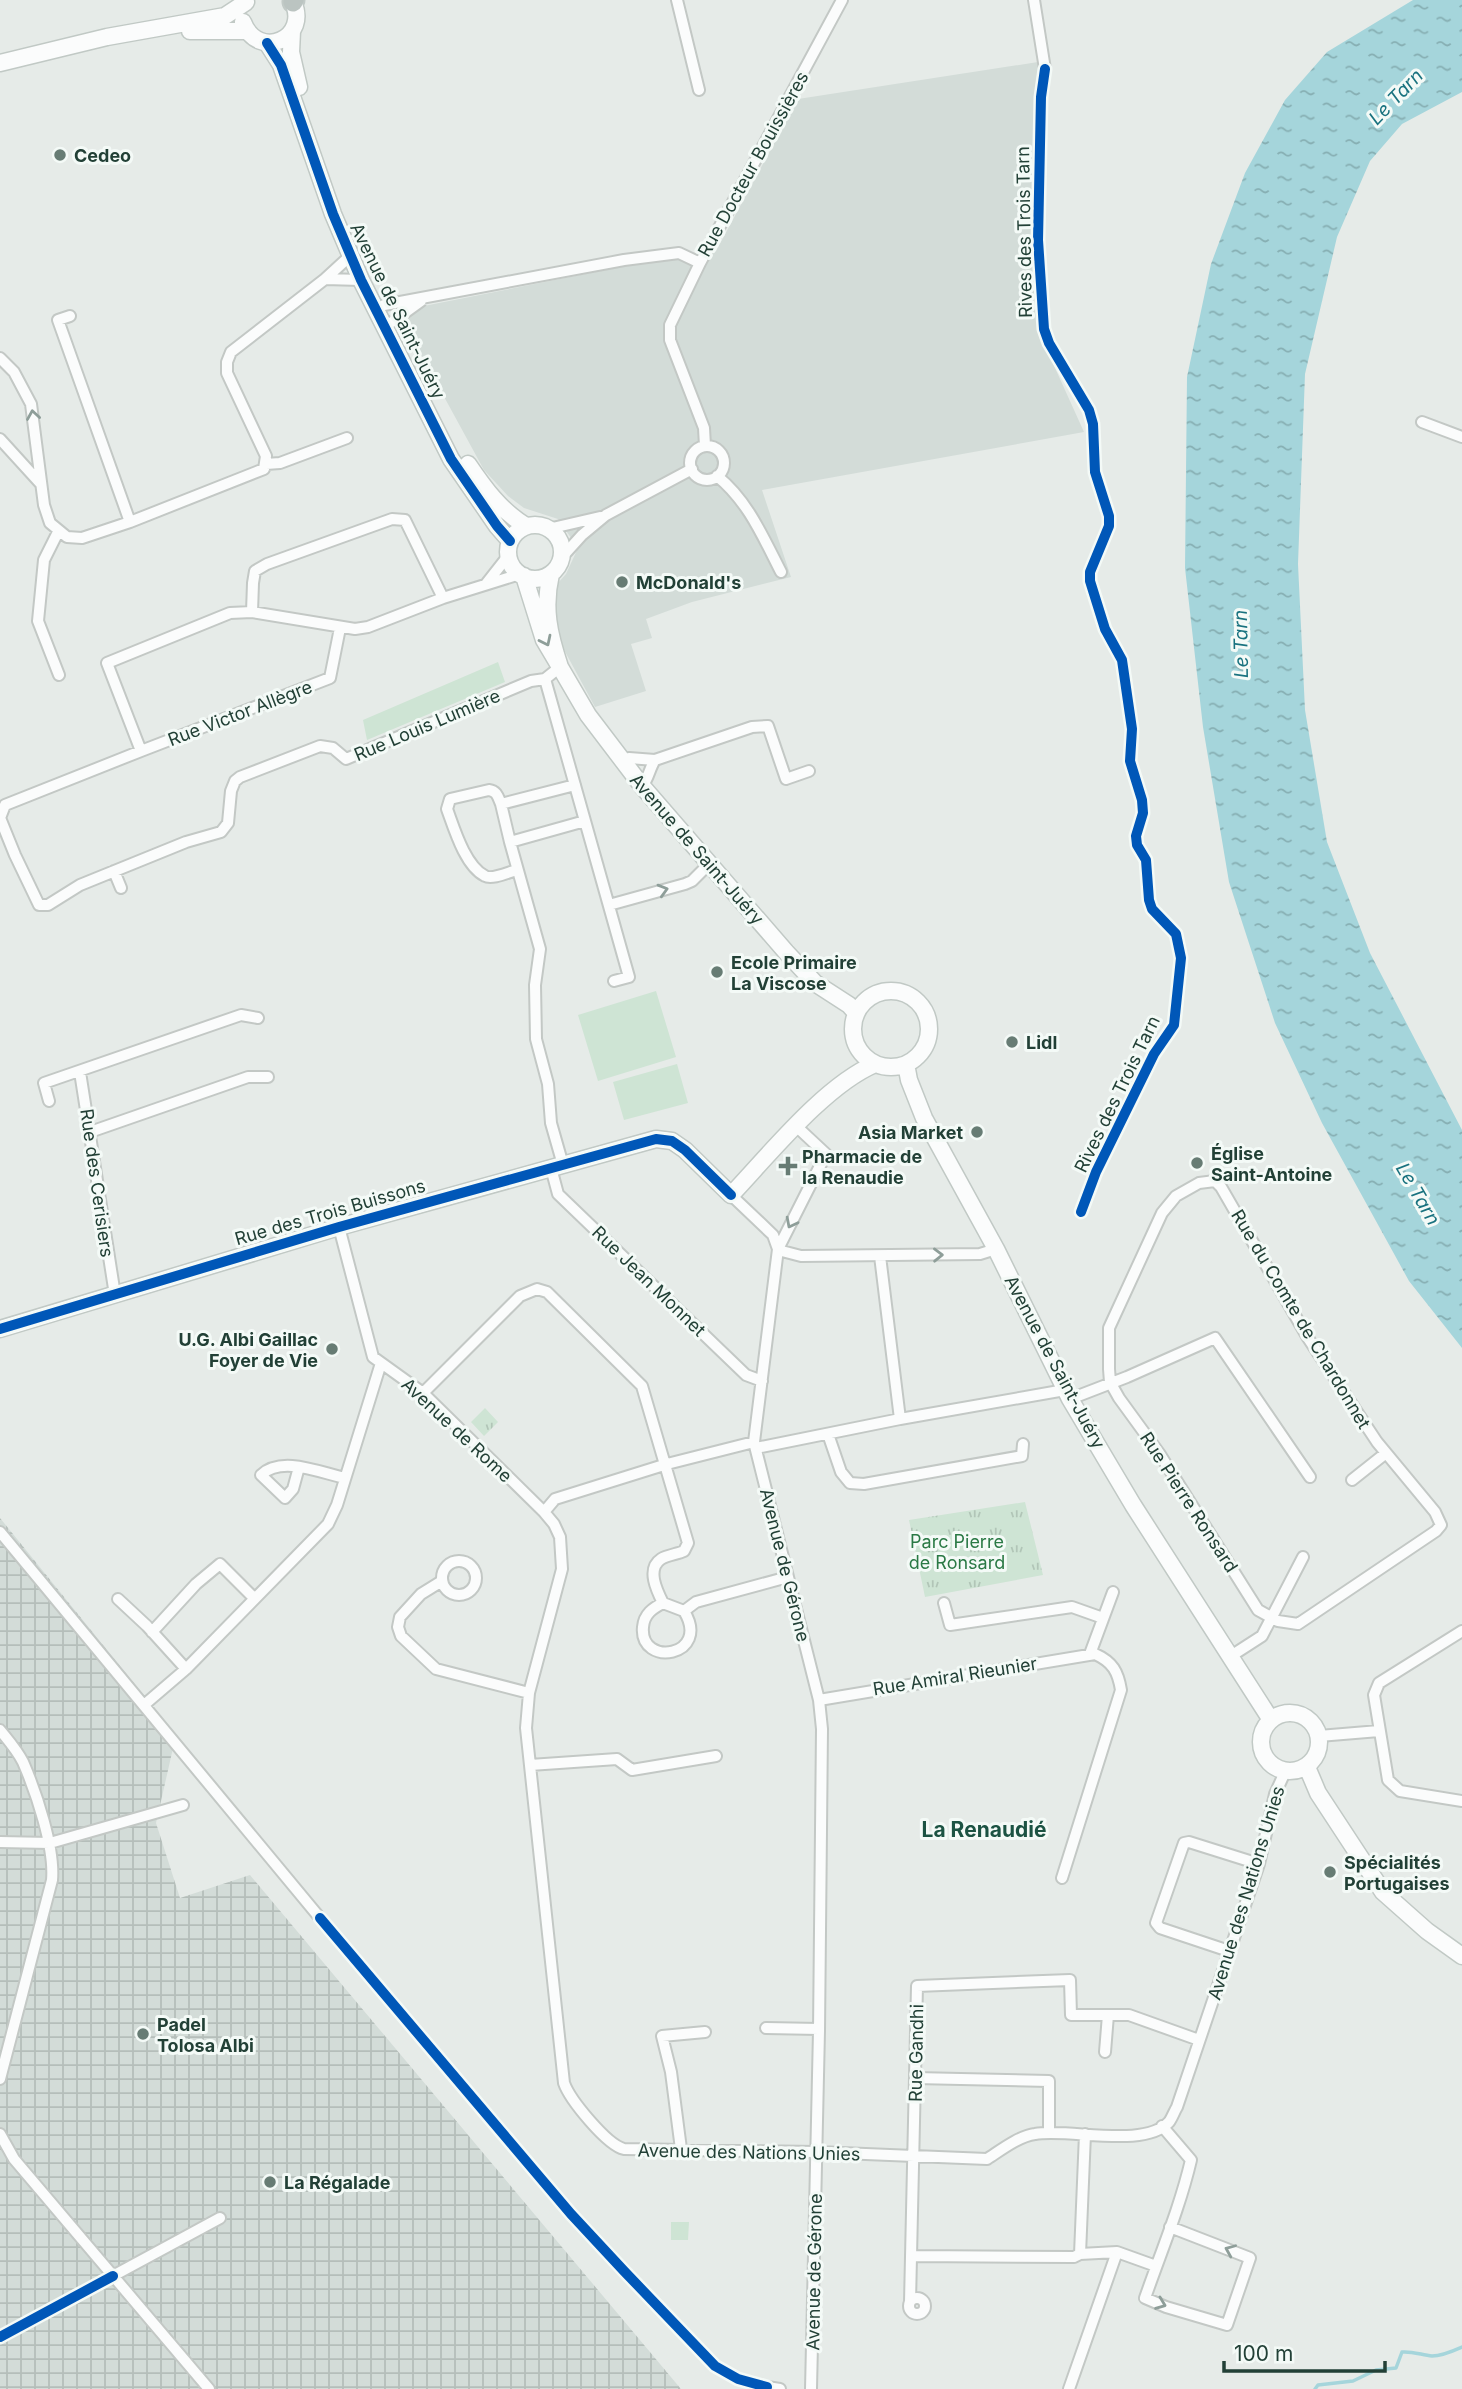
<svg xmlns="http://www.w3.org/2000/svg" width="1462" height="2389" font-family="Inter,sans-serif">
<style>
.built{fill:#d3dcd8}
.industrial{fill:url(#industrial-grid)}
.park{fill:url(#park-tufts)}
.garden{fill:#cee4d4}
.water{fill:url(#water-ripples)}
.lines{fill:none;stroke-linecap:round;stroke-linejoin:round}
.stream{stroke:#a5d5db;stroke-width:3.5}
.street-casing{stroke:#c3c8c5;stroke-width:14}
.secondary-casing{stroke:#c1c9c5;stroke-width:19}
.highway-casing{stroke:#c2cac7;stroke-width:23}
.street{stroke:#fbfcfc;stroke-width:10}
.secondary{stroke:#fbfcfc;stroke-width:16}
.highway{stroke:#bbc4c1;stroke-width:19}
.cycleway-casing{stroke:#f4faf7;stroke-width:15}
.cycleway{stroke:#0057b8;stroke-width:10}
.oneway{stroke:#8e9e99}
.poi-dot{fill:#677c74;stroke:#f4faf7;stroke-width:2.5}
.labels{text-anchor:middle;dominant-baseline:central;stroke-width:6;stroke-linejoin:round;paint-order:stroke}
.poi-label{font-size:18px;font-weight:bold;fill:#224036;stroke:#f4faf7;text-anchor:start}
.street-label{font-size:18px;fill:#224036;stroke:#f4faf7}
.park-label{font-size:18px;fill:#2a7945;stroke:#f4faf7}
.water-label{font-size:19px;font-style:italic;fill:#19727f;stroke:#f4faf7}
.quarter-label{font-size:21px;font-weight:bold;fill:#1c5343;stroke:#f4faf7}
</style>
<defs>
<pattern id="industrial-grid" width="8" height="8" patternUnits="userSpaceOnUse" patternTransform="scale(1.75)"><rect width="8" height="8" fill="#d3dcd8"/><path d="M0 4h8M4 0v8" fill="none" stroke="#b5beba"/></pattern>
<pattern id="park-tufts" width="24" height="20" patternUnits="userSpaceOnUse" patternTransform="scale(1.75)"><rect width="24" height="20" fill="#cee4d4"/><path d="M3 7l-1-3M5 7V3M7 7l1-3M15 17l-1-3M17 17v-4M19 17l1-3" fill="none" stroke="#b1c5b7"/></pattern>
<pattern id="water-ripples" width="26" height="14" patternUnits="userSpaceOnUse" patternTransform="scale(1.75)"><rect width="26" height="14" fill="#a5d5db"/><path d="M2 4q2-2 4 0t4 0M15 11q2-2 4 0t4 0" fill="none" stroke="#86aeb2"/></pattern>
</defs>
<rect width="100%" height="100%" fill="#e6ebe8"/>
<!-- built -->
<path class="built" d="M1038 62 1035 250 1038 307 1046 348 1084 432 762 490 791 577 692 602 646 619 652 638 631 644 646 691 595 707 562 646 554 606 558 583 566 574 578 548 558 519 524 508 508 496 484 470 406 327 407 320 412 313 424 306 439 303 631 265 716 251 798 99Z"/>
<!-- industrial -->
<path class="industrial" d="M0 1518 176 1735 156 1823 180 1898 250 1875 681 2389H0Z"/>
<!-- park -->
<path class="park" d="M485 1408 498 1422 484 1436 471 1422Z
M1025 1502 1043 1575 925 1597 909 1520Z
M671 2222H689L688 2240H671Z"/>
<!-- garden -->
<path class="garden" d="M498 662 505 682 367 740 363 720Z
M656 991 676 1057 598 1081 578 1015Z
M677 1064 688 1103 624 1120 613 1082Z"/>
<!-- water -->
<path class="water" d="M1413 0H1462V92L1402 124 1370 161 1337 237 1305 374 1298 564 1305 710 1327 842 1370 953 1462 1130V1348L1409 1281 1322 1123 1275 1023 1229 882 1203 727 1185 568 1187 377 1211 264 1245 173 1285 100 1327 52Z"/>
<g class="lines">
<!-- stream -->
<path class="stream" d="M1315 2389 1318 2385 1353 2381 1376 2370 1396 2368 1402 2352C1412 2351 1422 2355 1432 2356 1442 2356 1453 2351 1462 2347"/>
<!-- street casing -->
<g class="street-casing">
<path id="street" d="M677 0 699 90
M1034 0 1045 69
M700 263 670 325V340L704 428 705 446
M325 279 361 280
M384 305 624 260 679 253 700 263 842 0
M70 316 58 320 130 522
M392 322 421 301
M0 358 14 372 31 404 44 505 50 523 67 537 82 538 130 522 264 469 266 456 227 373V362L231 352 325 279 350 256
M1422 422 1462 437
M0 439 40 483
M690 463a17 17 0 1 1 34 0a17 17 0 1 1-34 0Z
M266 464 280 463 347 438
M717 476C748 501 763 537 781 572
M548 529 600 517
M58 532 44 560 38 621 59 675
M563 556 582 535 606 515 692 469
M486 584 508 556
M252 612 253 583 255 571 267 564 392 519 405 520 443 598
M340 628 330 678 141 751 107 663 230 613 252 612 355 629 368 627 443 598 520 574
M560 667 545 679 629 977 614 981
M141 751 5 805 0 818 15 855 39 905H48L80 885 186 842 221 832 228 823 231 791 235 781 240 777 320 746 333 748 346 759 531 681 545 679
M622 762 629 758 655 760 752 727 768 726 786 779 809 771
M642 786C649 778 649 769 655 760
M501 804 510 842
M517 870C509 872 492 880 485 876 465 866 454 828 447 809L450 799 489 790C497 791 498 797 501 804L575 785
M114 871 121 888
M609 905 685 884 692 881 710 863
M80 1072 115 1295
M49 1101 44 1083 241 1015 258 1018
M796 1126 826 1154 778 1249 754 1442 819 1700 822 1729 819 2031 811 2389
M90 1132 248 1077H268
M563 1165 551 1123 548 1084 536 1039 535 985 540 949 510 842 585 821
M551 1168 558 1194 746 1375 762 1381
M1215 1181 1221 1187 1308 1338 1377 1442 1435 1512 1441 1525 1436 1531 1298 1624 1278 1621 1258 1610 1159 1453 1119 1398 1110 1382 1109 1369V1328L1162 1213 1176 1196 1199 1183Z
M731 1195 773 1235 778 1249
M339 1227 373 1357 423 1393 544 1512 554 1524 560 1537 562 1569 529 1693 526 1728 564 2083C570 2100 607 2145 624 2149L817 2152 987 2159C1001 2150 1019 2136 1035 2134 1070 2128 1144 2149 1169 2122 1172 2118 1174 2112 1177 2107L1259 1864 1275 1794 1285 1772
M778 1250 801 1256 980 1254 996 1249
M880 1256 900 1419
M423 1393 520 1296 537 1289 547 1292 642 1386 688 1543 684 1551C678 1554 667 1555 661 1559 646 1569 657 1591 663 1603L684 1611 696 1602 788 1577
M1070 1399 1127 1377 1215 1338 1310 1477
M828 1434 841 1472 850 1483 864 1484 1022 1456 1023 1444
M756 1448 900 1419 1065 1390
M299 1467 293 1489 285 1498 261 1475C282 1455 321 1473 345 1478
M1352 1480 1386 1453
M544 1512 555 1499 667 1464 754 1442
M0 1532 320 1918
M442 1578a17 17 0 1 1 34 0a17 17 0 1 1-34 0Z
M442 1581 421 1594 400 1617 398 1627 401 1636 436 1669 529 1693
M118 1599 147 1626 186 1669
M663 1603C653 1608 644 1614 643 1627 639 1668 712 1657 684 1611
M944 1603 950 1625 1072 1607 1103 1618
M1462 1631 1379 1683 1374 1695 1388 1780 1400 1791 1462 1801
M152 1632 196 1584 220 1564 254 1598
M1090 1654 1113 1592
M1231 1656 1262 1636 1303 1557
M819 1700 1095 1654C1113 1662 1118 1672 1121 1690L1062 1878
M144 1705 186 1669 328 1524 337 1505 381 1363
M0 1730C8 1740 17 1750 23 1762 36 1792 55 1848 52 1880L0 2079
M1319 1736 1379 1731
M530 1765 617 1759 632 1770 716 1756
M0 1842 50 1843 183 1805
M1229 1951 1160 1928 1156 1923 1184 1843 1189 1842 1259 1864
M766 2028 819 2029
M1105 2052 1108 2015
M915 2078 1049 2081V2133
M1162 2126 1191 2160C1180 2207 1161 2252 1145 2298L1166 2307 1227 2325 1250 2258 1170 2227
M0 2134 14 2159 209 2389
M681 2149 671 2072 662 2036 705 2032
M1080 2254 1117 2252 1156 2266
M912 2256 1074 2257 1080 2254 1085 2134
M909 2306a8 8 0 1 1 16 0a8 8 0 1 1-16 0Z
M910 2302 917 1986 1070 1980 1071 2015H1129L1199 2040
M0 2337 220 2218
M767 2387 780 2389
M1069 2389 1117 2252"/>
</g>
<!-- secondary casing -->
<g class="secondary-casing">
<path id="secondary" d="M243 22C258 62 312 38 292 0
M190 31H247
M292 31 291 52 299 87
M267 43 281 65 333 214 361 280 451 459 497 526 510 541
M0 63 107 37 225 16 246 2
M468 464C485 489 500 510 526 526
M508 552a27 27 0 1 1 54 0a27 27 0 1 1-54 0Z
M524 576 544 640 560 667C549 634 543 608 551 574
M560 667 588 715 642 786 786 952 815 983 849 1005 856 1013
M853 1029a38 38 0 1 1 76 0a38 38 0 1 1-76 0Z
M906 1064 909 1080 924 1118 996 1249 1070 1399 1133 1505 1271 1720
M0 1329 339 1227 656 1139 672 1141 685 1150 731 1195C769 1155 825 1085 875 1064
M1261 1742a29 29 0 1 1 58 0a29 29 0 1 1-58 0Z
M1307 1767 1318 1793 1383 1892 1427 1931 1462 1956"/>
</g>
<!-- highway casing -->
<g class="highway-casing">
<path id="highway" d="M293 2 294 0"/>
</g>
<!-- street -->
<use href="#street" class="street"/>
<!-- secondary -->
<use href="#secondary" class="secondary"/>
<!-- highway -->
<use href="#highway" class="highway"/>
<!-- cycleway casing -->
<g class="cycleway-casing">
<path id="cycleway" d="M267 43 281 65 333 214 361 280 451 459 497 526 510 541
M1045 69 1041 97 1038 240 1044 329 1049 343 1089 410 1093 424 1095 472 1109 516V526L1090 572V581L1105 629 1122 660 1132 729 1130 761 1142 800 1143 813 1136 836 1137 845 1146 860 1149 900 1152 909 1176 934 1181 958 1174 1025 1154 1054 1096 1172 1081 1212
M0 1329 339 1227 656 1139 672 1141 685 1150 731 1195
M320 1918 571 2214 624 2271 715 2366 738 2379 767 2387
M0 2337 113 2276"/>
</g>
<!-- cycleway -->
<use href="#cycleway" class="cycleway"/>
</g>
<!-- one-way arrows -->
<defs><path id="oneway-chevron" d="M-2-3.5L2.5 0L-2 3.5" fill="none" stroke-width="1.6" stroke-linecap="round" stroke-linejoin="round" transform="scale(1.75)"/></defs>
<g class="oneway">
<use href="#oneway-chevron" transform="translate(33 415) rotate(-99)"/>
<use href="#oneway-chevron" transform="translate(546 641) rotate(64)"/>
<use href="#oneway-chevron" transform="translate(663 890) rotate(-16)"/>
<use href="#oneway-chevron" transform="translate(791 1223) rotate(117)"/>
<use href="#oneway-chevron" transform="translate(938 1255) rotate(-1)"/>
<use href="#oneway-chevron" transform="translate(1230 2250) rotate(-157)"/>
<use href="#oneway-chevron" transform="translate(1161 2304) rotate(21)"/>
</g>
<!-- markers -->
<g class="poi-dot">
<circle cx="60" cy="155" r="7"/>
<circle cx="622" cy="582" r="7"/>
<circle cx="717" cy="972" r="7"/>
<circle cx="1012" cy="1042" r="7"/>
<circle cx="977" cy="1132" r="7"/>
<circle cx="1197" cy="1163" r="7"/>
<path d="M784.5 1155.5h7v7h7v7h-7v7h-7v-7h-7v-7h7z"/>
<circle cx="332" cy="1349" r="7"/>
<circle cx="1330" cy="1872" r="7"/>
<circle cx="143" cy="2034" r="7"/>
<circle cx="270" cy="2182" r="7"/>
</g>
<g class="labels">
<!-- poi labels -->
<g class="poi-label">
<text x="74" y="155">Cedeo</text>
<text x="636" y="582">McDonald's</text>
<text x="731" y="962">Ecole Primaire<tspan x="731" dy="21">La Viscose</tspan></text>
<text x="1026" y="1042">Lidl</text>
<text x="963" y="1132" text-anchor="end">Asia Market</text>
<text x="1211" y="1153">Église<tspan x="1211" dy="21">Saint-Antoine</tspan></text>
<text x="802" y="1156">Pharmacie de<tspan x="802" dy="21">la Renaudie</tspan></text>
<text x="318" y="1339" text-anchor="end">U.G. Albi Gaillac<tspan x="318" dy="21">Foyer de Vie</tspan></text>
<text x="1344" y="1862">Spécialités<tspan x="1344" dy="21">Portugaises</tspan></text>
<text x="157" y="2024">Padel<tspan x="157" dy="21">Tolosa Albi</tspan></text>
<text x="284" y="2182">La Régalade</text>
</g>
<!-- street labels -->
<g class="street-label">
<text transform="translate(753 164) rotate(-61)">Rue Docteur Bouissières</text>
<text transform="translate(1024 232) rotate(-91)">Rives des Trois Tarn</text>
<text transform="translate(398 311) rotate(64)">Avenue de Saint-Juéry</text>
<text transform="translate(240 713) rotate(-21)">Rue Victor Allègre</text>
<text transform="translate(427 725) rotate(-23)">Rue Louis Lumière</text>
<text transform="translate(697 849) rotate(49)">Avenue de Saint-Juéry</text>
<text transform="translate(1117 1094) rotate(-64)">Rives des Trois Tarn</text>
<text transform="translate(97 1183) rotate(82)">Rue des Cerisiers</text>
<text transform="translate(330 1212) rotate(-16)">Rue des Trois Buissons</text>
<text transform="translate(649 1281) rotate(44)">Rue Jean Monnet</text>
<text transform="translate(1301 1319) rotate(59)">Rue du Comte de Chardonnet</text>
<text transform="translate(1055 1362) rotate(62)">Avenue de Saint-Juéry</text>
<text transform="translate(457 1430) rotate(43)">Avenue de Rome</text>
<text transform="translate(1189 1502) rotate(57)">Rue Pierre Ronsard</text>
<text transform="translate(785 1565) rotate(76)">Avenue de Gérone</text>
<text transform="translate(955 1676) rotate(-9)">Rue Amiral Rieunier</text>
<text transform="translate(1246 1893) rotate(-73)">Avenue des Nations Unies</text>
<text transform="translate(916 2053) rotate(-89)">Rue Gandhi</text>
<text transform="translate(749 2152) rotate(1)">Avenue des Nations Unies</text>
<text transform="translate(814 2272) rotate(-89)">Avenue de Gérone</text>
</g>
<!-- park labels -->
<g class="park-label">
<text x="957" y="1541">Parc Pierre<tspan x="957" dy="21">de Ronsard</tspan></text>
</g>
<!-- water labels -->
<g class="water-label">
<text transform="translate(1396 97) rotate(-46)">Le Tarn</text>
<text transform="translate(1241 644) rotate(-91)">Le Tarn</text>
<text transform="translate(1418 1194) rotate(60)">Le Tarn</text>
</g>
<!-- quarter labels -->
<g class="quarter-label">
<text x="984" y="1829">La Renaudié</text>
</g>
</g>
<!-- scale -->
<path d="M1224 2361v10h161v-10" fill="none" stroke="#224036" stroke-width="3.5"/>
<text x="1234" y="2361" font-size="21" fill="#224036" stroke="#f4faf7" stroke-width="5" paint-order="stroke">100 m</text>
</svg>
